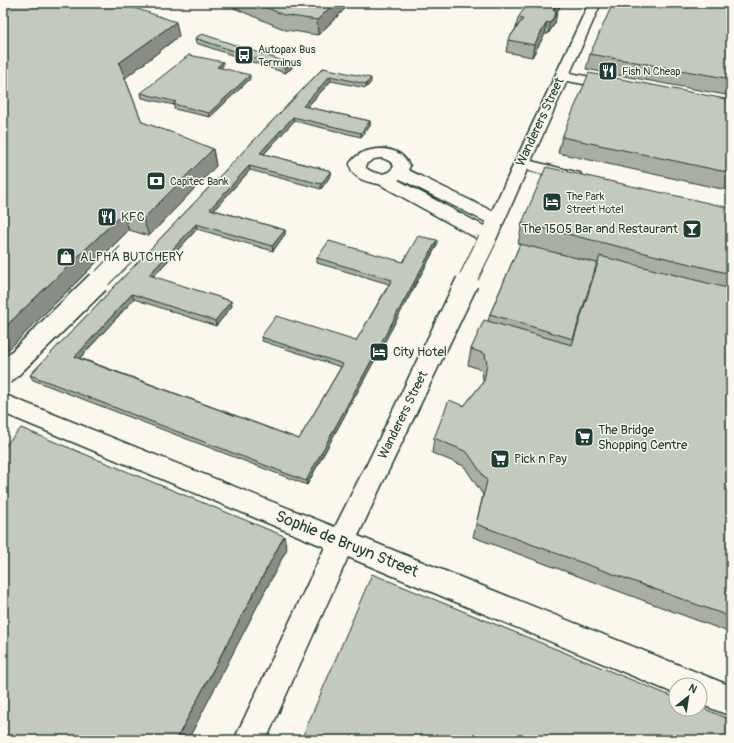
<svg xmlns="http://www.w3.org/2000/svg" width="734" height="743" font-family="Pangolin,sans-serif">
<style>
.lines{fill:none;stroke-linecap:round;stroke-linejoin:round}
.minor-casing{stroke:#1f3d34;stroke-width:3}
.minor{fill:#fbf7ec;fill-rule:evenodd}
.minor-bridge-far1-casing{stroke:#1f3d34;stroke-width:20;stroke-linecap:butt}
.minor-bridge-casing{stroke:#1f3d34;stroke-width:25;stroke-linecap:butt}
.minor-bridge-far1{stroke:#fbf7ec;stroke-width:18}
.minor-bridge{stroke:#fbf7ec;stroke-width:22}
.wall{fill:#a9ada3;stroke:#1f3d34}
.shaded-wall{fill:#898d85;stroke:#1f3d34}
.building{fill:#c4c9be;stroke:#1f3d34}
.labels{text-anchor:middle;dominant-baseline:central;stroke-width:3;stroke-linejoin:round;paint-order:stroke}
.far-poi-label{font-size:11px;fill:#1f3d34;stroke:#fbf7ec;text-anchor:start}
.street-label{font-size:13px;fill:#1f3d34;stroke:#fbf7ec}
.poi-label{font-size:13px;fill:#1f3d34;stroke:#fbf7ec;text-anchor:start}
.near-street-label{font-size:16px;fill:#1f3d34;stroke:#fbf7ec}
</style>
<rect width="100%" height="100%" fill="#fbf7ec"/>
<filter id="ink" filterUnits="userSpaceOnUse"><feTurbulence type="fractalNoise" baseFrequency=".025" numOctaves="2"/><feDisplacementMap in="SourceGraphic" scale="8" xChannelSelector="R" yChannelSelector="G"/><feConvolveMatrix kernelMatrix="1 2 1 2 8 2 1 2 1" color-interpolation-filters="sRGB"/></filter>
<g filter="url(#ink)">
<g class="lines">
<!-- minor casing -->
<g class="minor-casing">
<path id="minor" d="M589 3H601L570 73 616 82 621 83 623 86 621 89 616 90 567 81 531 161 580 173 582 177 580 181 574 182 527 170 494 244 487 246 480 244 478 239 379 184C366 182 350 178 350 163 360 148 385 145 400 154 405 157 407 162 410 166L408 170 492 211ZM381 158C386 159 391 161 394 166 388 177 375 175 366 168V164L374 159ZM400 179 486 222 484 226 398 180Z
M3 394 335 527 366 465 375 462 384 465 387 473 358 536 731 686V716L700 704V685H676V694L348 557 266 740H234L325 547 3 413Z"/>
</g>
<!-- minor -->
<use href="#minor" class="minor"/>
<!-- minor-bridge-far1 casing -->
<g class="minor-bridge-far1-casing">
<path id="minor-bridge-far1" d="M97 283 127 253
M466 283 487 240"/>
</g>
<!-- minor-bridge casing -->
<g class="minor-bridge-casing">
<path id="minor-bridge" d="M3 375 98 282
M375 473 467 282"/>
</g>
<!-- minor-bridge-far1 -->
<use href="#minor-bridge-far1" class="minor-bridge-far1"/>
<!-- minor-bridge -->
<use href="#minor-bridge" class="minor-bridge"/>
</g>
<!-- wall -->
<path class="wall" d="M3 3 132 7 179 36 125 78 142 122 213 149 216 166 149 236 129 230 3 355Z
M222 3H350V4L318 35 286 30Z
M561 5 557 11 555 23 548 34H545L532 57 506 52 508 40 516 28 518 18 529 6Z
M731 6V96L586 69 590 54Z
M195 38 292 68 285 73 196 43Z
M223 66 221 68 250 79 210 117 174 109V105L142 98 141 93Z
M323 68 371 82 366 88 331 81 307 107 370 121V126L361 137 294 121 264 154 331 171V175L321 189 250 170 214 210 285 230V234L273 251 197 229 153 277 231 301 232 306 216 326 134 299 80 358 299 439 341 367 262 341 261 337 356 341 389 284 317 263V258L403 262 437 245 307 485 33 380 30 375Z
M731 100V191L558 153 562 137Z
M731 208V633L473 537 483 495 464 466 432 453 434 438 464 406 483 382V380L482 370 468 365 471 349 488 321 490 314 520 244H518L522 223Z"/>
<!-- shaded-wall -->
<path class="shaded-wall" d="M116 3H138L119 16Z
M335 3H350V4L318 35 317 20Z
M557 3H561V5L551 22 553 10Z
M557 11 555 23 548 34 550 23Z
M176 22 179 36 124 79 119 63Z
M547 22 545 34 532 57 534 45Z
M223 62V66L217 72V67Z
M292 64V68L285 73V68Z
M250 75V79L210 117 209 113Z
M330 76 331 81 303 111V106Z
M371 78V82L366 88V84Z
M293 117 294 121 261 157 260 153Z
M370 121V126L361 137V133Z
M213 149 216 166 149 236 143 219Z
M249 166 250 170 211 213 210 209Z
M331 171V175L321 189V184Z
M123 213 129 230 3 355V329Z
M196 224 197 229 150 280 149 275Z
M285 230V234L273 251 272 246Z
M437 240V245L307 485 306 481Z
M132 294 134 299 77 361 75 357Z
M231 301 232 306 216 326 215 321Z
M284 536 287 549 188 740H176Z"/>
<!-- building -->
<path class="building" d="M3 3H120L176 22 119 63 142 122 179 135 213 149 143 219 123 213 3 329Z
M255 3H335L317 20 284 15Z
M531 3H557L553 10 557 11 550 23 547 22 534 45 508 40 523 19 518 18 526 6H529Z
M613 3H712L731 6V79L590 54Z
M202 34 292 64 285 68 195 38Z
M189 55 223 62 217 67 250 75 209 113 173 104 176 102 141 93Z
M323 68 371 78 366 84 330 76 303 106 370 121 361 133 293 117 260 153 331 171 321 184 249 166 210 209 285 230 272 246 196 224 149 275 231 301 215 321 132 294 75 357 299 439 343 364 261 337 276 316 356 341 392 280 317 258 329 241 403 262 418 236 437 240 306 481 30 375Z
M589 73 731 100V173L562 137Z
M546 167 731 208V274L522 223Z
M520 244 597 263 573 339 490 314Z
M600 256 731 289V617L476 524 487 481 467 452 434 438 449 400 464 406 484 381 487 364 485 354 471 349 484 320 572 345Z
M21 428 284 536 176 740H3V448Z
M372 574 676 698V709H700V707L731 720V740H301Z"/>
</g>
<!-- icons -->
<defs>
<g id="bus-square" transform="scale(1)"><rect x="-9" y="-9" width="18" height="18" rx="4" fill="#1f3d34" stroke="#fbf7ec"/><path d="M-5-6H5V4H4V6H2V4H-2V6H-4V4H-5ZM-3.5-4V0h7V-4ZM-3.5 1.2v1.5H-2V1.2ZM2 1.2v1.5H3.5V1.2Z" fill="#fff"/></g>
<g id="restaurant-square" transform="scale(1)"><rect x="-9" y="-9" width="18" height="18" rx="4" fill="#1f3d34" stroke="#fbf7ec"/><path d="M-5-6h1v4h1v-4h1v4h1v-4h1v5L-1.5 .5V6h-2V.5L-5-1ZM5-6V6H3V1.5H1.5Q1.5-4 5-6Z" fill="#fff"/></g>
<g id="bank-square" transform="scale(1)"><rect x="-9" y="-9" width="18" height="18" rx="4" fill="#1f3d34" stroke="#fbf7ec"/><path d="M-6-4H6V4H-6ZM0-2.3a2.3 2.3 0 1 0 0 4.6a2.3 2.3 0 1 0 0-4.6Z" fill="#fff"/></g>
<g id="hotel-square" transform="scale(1)"><rect x="-9" y="-9" width="18" height="18" rx="4" fill="#1f3d34" stroke="#fbf7ec"/><path d="M-6-4.5h1.5V1H6V5H4.5V3h-9V5H-6ZM-4 0a1.8 1.8 0 1 1 3.6 0ZM.5 0V-2.5h3Q6-2.5 6 0Z" fill="#fff"/></g>
<g id="bar-square" transform="scale(1)"><rect x="-9" y="-9" width="18" height="18" rx="4" fill="#1f3d34" stroke="#fbf7ec"/><path d="M-6-5H6L.8 .8V4.5H3.5V6h-7V4.5H-.8V.8Z" fill="#fff"/></g>
<g id="shop-square" transform="scale(1)"><rect x="-9" y="-9" width="18" height="18" rx="4" fill="#1f3d34" stroke="#fbf7ec"/><path d="M-5-2.5h2.3a2.7 3.5 0 0 1 5.4 0H5L5.5 6h-11ZM-1.5-2.5h3a1.5 2.3 0 0 0-3 0Z" fill="#fff"/></g>
<g id="supermarket-square" transform="scale(1)"><rect x="-9" y="-9" width="18" height="18" rx="4" fill="#1f3d34" stroke="#fbf7ec"/><path d="M-6-5.5h2.5l.6 2H6L4.5 2H-2.5L-4.4-4H-6ZM-1.5 3.2a1.3 1.3 0 1 0 .1 0ZM3 3.2a1.3 1.3 0 1 0 .1 0Z" fill="#fff"/></g>
</defs>
<g fill-rule="evenodd">
<use href="#bus-square" x="244" y="55"/>
<use href="#restaurant-square" x="608" y="71"/>
<use href="#bank-square" x="156" y="181"/>
<use href="#hotel-square" x="552" y="202"/>
<use href="#restaurant-square" x="107" y="217"/>
<use href="#bar-square" x="692" y="229"/>
<use href="#shop-square" x="66" y="257"/>
<use href="#hotel-square" x="379" y="352"/>
<use href="#supermarket-square" x="584" y="437"/>
<use href="#supermarket-square" x="500" y="459"/>
</g>
<g class="labels">
<!-- far-poi labels -->
<g class="far-poi-label">
<text x="258" y="49">Autopax Bus<tspan x="258" dy="13">Terminus</tspan></text>
<text x="622" y="71">Fish N Cheap</text>
<text x="170" y="181">Capitec Bank</text>
<text x="566" y="196">The Park<tspan x="566" dy="13">Street Hotel</tspan></text>
</g>
<!-- street labels -->
<g class="street-label">
<text transform="translate(540 122) rotate(-65)">Wanderers Street</text>
<text transform="translate(403 415) rotate(-64)">Wanderers Street</text>
</g>
<!-- poi labels -->
<g class="poi-label">
<text x="121" y="217">KFC</text>
<text x="678" y="229" text-anchor="end">The 1505 Bar and Restaurant</text>
<text x="80" y="257">ALPHA BUTCHERY</text>
<text x="393" y="352">City Hotel</text>
<text x="598" y="430">The Bridge<tspan x="598" dy="15">Shopping Centre</tspan></text>
<text x="514" y="459">Pick n Pay</text>
</g>
<!-- near-street labels -->
<g class="near-street-label">
<text transform="translate(347 544) rotate(22)">Sophie de Bruyn Street</text>
</g>
</g>
<!-- margin -->
<rect width="734" height="743" fill="none" stroke="#fbf7ec" stroke-width="16"/>
<rect x="8" y="8" width="718" height="727" fill="none" stroke="#1f3d34" stroke-width="1.5" filter="url(#ink)"/>
<!-- north arrow -->
<g transform="translate(688 697) rotate(30)"><circle r="19" fill="#fbf7ec" stroke="#a3ada2"/>
<path d="M0-3L7 15L0 10L-7 15Z" fill="#1f3d34"/>
<text y="-6" font-size="11" font-weight="bold" text-anchor="middle" fill="#1f3d34">N</text>
</g>
</svg>
